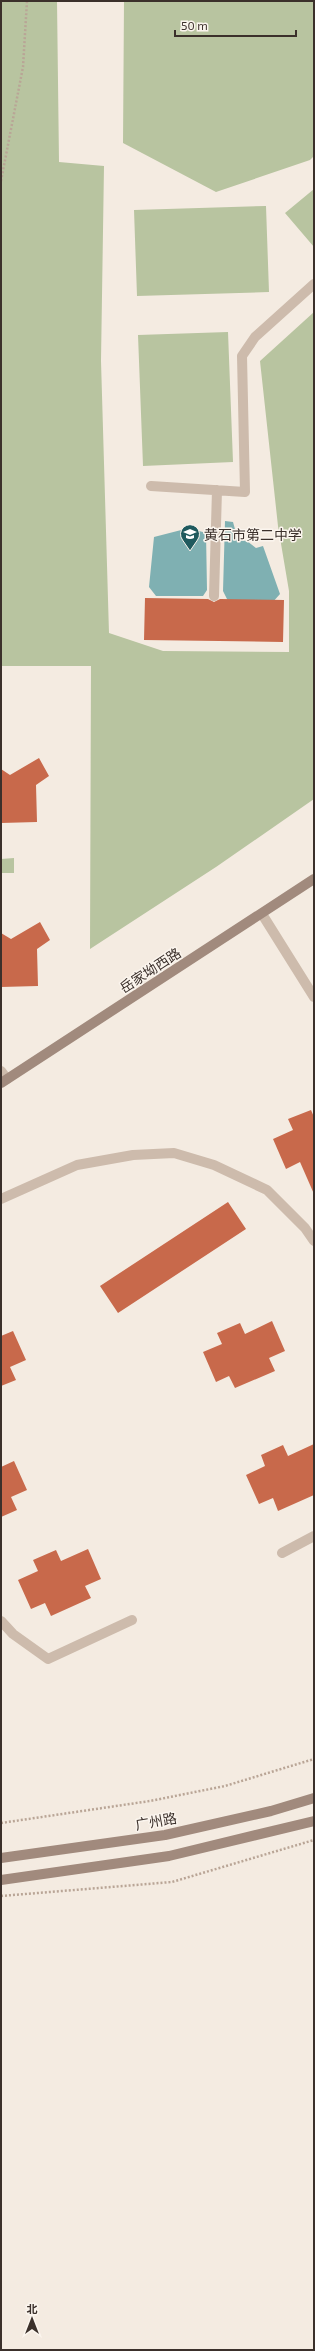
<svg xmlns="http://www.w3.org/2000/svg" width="315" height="2351" font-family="'Exo 2','Noto Sans SC',sans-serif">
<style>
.green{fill:#b8c4a0}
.water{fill:#7fb0b2}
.building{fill:#c8694b}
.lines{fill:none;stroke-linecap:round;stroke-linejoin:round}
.path{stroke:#b9a596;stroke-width:2.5;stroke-dasharray:2 2;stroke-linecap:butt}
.minor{stroke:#cdbbac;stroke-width:10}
.tertiary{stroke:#cdbbac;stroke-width:10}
.secondary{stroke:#a18a7d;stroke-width:10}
.labels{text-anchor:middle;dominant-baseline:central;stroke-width:3;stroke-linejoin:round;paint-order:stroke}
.poi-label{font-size:14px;fill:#3b302b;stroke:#fbf5ee;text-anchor:start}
.street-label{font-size:14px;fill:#3b302b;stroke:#fbf5ee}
</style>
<rect width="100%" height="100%" fill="#f4ebe1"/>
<!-- green -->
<path class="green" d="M1 1H57L59 162 104 166 101 361 109 633 163 651 289 652V591L278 526 260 361 314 312V799L216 867 90 949 91 666H1Z
M124 1H314V156L310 160 216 192 123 143Z
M314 189V247L285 213Z
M266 206 269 292 137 296 134 210Z
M228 332 233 462 143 466 138 335Z
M14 858V873H1V859Z"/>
<!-- water -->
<path class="water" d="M225 521 233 522 238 540 247 541 256 548 263 546 280 594 272 603H229L223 591Z
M189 528 206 533 207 590 203 596H156L149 587 154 537Z"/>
<!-- building -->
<path class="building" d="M145 598 208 599 214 602 220 599 284 600 283 642 144 640Z
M39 758 49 776 36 785 37 822 1 823V769L10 775Z
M40 922 50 940 37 949 38 986 1 987V933L11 939Z
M311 1110 314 1117V1194L300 1162 286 1169 273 1139 293 1130 288 1119Z
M228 1202 246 1229 118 1313 100 1286Z
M272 1321 285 1351 269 1358 275 1371 235 1388 229 1376 216 1382 203 1352 222 1344 217 1333 240 1323 245 1334Z
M13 1331 26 1360 10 1367 16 1380 1 1386V1336Z
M314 1444V1495L278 1511 273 1498 259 1504 246 1475 265 1466 261 1455 283 1445 288 1456Z
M14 1461 27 1490 11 1497 17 1510 1 1517V1467Z
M88 1549 101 1579 85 1586 91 1598 51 1616 45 1603 31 1609 18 1580 38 1571 33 1560 56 1550 61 1561Z"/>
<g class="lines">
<!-- path -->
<path class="path" d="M1 181 23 67 27 1
M1 1823 150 1801 225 1786 314 1759
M1 1896 172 1882 314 1840"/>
<!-- minor -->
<path class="minor" d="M151 486 245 492 242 356 255 337 314 284
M214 596 217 490
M1 1071 7 1079
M1 1199 77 1165 133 1155 174 1153 214 1165 267 1190 305 1228 314 1241
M282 1553 314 1536
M1 1621 13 1634 48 1659 132 1620"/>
<!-- tertiary -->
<path class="tertiary" d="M262 914 314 997"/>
<!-- secondary -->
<path class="secondary" d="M1 1083 314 879
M1 1858 165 1835 271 1811 314 1798
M1 1880 169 1856 314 1821"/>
</g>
<!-- icons -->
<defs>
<g id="school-pin" transform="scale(1)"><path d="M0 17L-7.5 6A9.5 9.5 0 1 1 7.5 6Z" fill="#1f5a5e" stroke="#fbf5ee"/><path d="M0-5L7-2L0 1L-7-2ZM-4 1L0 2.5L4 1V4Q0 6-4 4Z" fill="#fff"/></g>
</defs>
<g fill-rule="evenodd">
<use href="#school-pin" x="190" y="534"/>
</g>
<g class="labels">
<!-- poi labels -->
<g class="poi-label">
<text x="204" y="534">黄石市第二中学</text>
</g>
<!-- street labels -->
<g class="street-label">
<text transform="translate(150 970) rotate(-33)">岳家坳西路</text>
<text transform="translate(156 1821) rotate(-10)">广州路</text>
</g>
</g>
<!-- border -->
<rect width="315" height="2351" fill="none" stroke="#3b302b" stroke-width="4"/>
<!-- north arrow -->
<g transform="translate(32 2319)" stroke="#fbf5ee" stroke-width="3" paint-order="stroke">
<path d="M0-3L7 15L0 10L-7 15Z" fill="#3b302b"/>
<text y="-6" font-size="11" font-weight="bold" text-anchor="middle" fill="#3b302b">北</text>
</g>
<!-- scale -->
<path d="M175 30v6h121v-6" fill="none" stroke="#3b302b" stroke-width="2"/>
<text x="181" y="30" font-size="12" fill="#3b302b" stroke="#fbf5ee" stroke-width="3" paint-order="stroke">50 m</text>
</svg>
